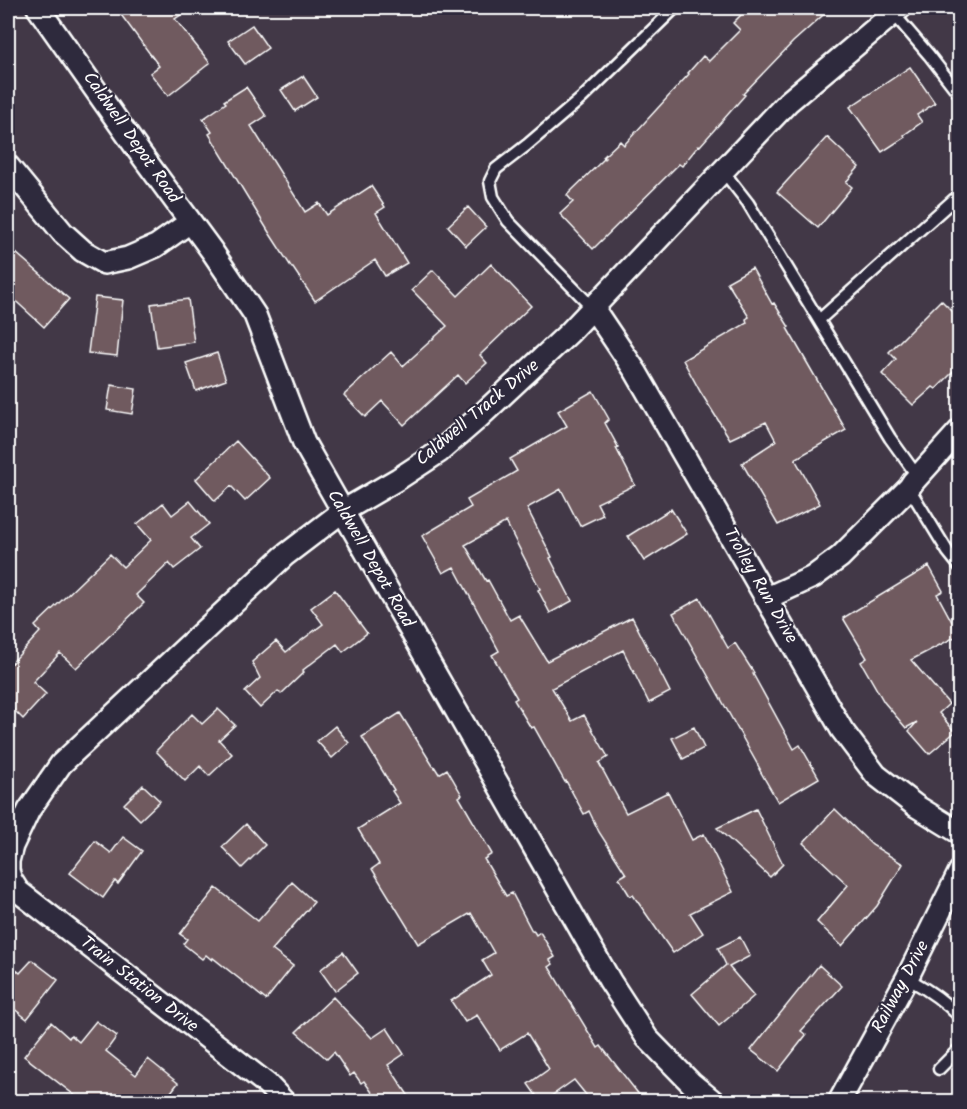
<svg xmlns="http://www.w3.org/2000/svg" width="967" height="1109" font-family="Kalam,sans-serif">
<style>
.building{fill:#705a5f;stroke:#fff;stroke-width:1.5}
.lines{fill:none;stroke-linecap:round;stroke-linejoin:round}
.service-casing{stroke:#fff;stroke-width:15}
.minor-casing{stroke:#fff;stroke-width:26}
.service{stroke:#2f2a3d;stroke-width:10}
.minor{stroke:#2f2a3d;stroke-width:21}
.labels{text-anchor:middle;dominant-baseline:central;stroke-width:4.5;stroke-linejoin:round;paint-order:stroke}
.street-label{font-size:18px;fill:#fff;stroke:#2f2a3d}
</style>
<rect width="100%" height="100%" fill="#423847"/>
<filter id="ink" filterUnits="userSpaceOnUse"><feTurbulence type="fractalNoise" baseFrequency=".0167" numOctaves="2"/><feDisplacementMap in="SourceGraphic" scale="12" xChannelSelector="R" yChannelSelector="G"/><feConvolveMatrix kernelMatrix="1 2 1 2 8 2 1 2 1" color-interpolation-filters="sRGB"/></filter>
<g filter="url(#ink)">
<!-- building -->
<path class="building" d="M116 8H191L175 19 210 63 168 96 150 73 159 66Z
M748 8H831L793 42 743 94 745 95 700 146 699 145 682 166 679 164 593 249 560 214 573 202 567 195 605 158 603 157 620 141 624 145 689 74 688 73 703 56 709 61 740 30 733 23Z
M252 25 268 48 245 64 228 41Z
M910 67 935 103 917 115 922 122 904 135 905 137 882 152 850 107Z
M303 76 317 97 295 111 281 90Z
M246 87 266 116 251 126 305 212 319 203 327 215 371 186 385 207 376 213 407 263 385 276 375 260 315 301 293 268H292L270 234 209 134 212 132 203 119 226 103 224 101Z
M827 137 859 167 846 182 852 187 818 228 777 192Z
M468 207 486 227 466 246 448 226Z
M8 246 69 299 44 327 8 294Z
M491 264 531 306 480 355 487 363 465 383 458 375 404 425 382 401 365 417 344 395 391 352 403 366 447 326 412 290 433 270 458 296Z
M752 268 772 304 774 303 789 327 787 328 846 430 795 459 820 504 778 525 742 463 776 441 766 422 730 439 701 393 683 360 747 323 746 319 749 317 727 282Z
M95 297 123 300 117 356 88 353Z
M188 299 194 342 157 347 151 304Z
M941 300 960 319V365L936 389 933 387 913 405 882 374 896 359 889 352Z
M217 353 226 380 196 391 186 363Z
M111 385 136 389 132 414 107 410Z
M593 391 609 419 605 423 618 447 616 448 635 485 597 503 603 515 580 526 561 489 527 508 552 557 550 558 572 601 550 613 538 590 540 589 506 522 465 545 486 581 488 580 510 620 519 615 547 661 632 617 670 692 649 703 623 650 552 688 572 721 584 715 608 757 599 763 626 813 668 792 692 840 704 834 733 892 690 913 703 933 673 953 633 895 630 896 619 878 626 874 599 832 589 811 584 814 566 781 565 782 534 727 531 728 514 700 517 698 492 655 499 651 454 567 443 573 422 536 471 507 467 500 517 471 510 459 567 426 558 411Z
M236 441 270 478 245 501 231 486 215 501 196 479Z
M190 501 209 524 191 538 200 549 174 569 169 563 136 595 144 603 76 668 60 653 33 682 46 694 23 719 8 704V667L40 632 35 626 110 554 123 567 151 540 137 524 163 503 172 515Z
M671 509 687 534 644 561 628 536Z
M929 566 943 591 937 594 959 635 911 660 949 704 939 713 955 732 929 754 909 731 917 722 906 728 884 702 861 662 867 658 843 618Z
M335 590 367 633 343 652 337 644 303 670 304 672 281 694 278 691 260 708 245 692 260 678 252 662 276 641 286 652 323 624 311 608Z
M700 598 728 648 735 643 754 673 753 674 794 749 800 745 819 778 778 802 759 769H760L673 613Z
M218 709 235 725 219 740 232 754 209 776 200 766 185 781 156 751 192 714 202 724Z
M400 713 433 766H434L439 774 447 769 462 795 459 797 492 854 484 859 506 896 512 893 532 931 533 930 536 935 540 932 555 957 550 960 553 964 549 967 598 1048 601 1046 644 1101H591L574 1080 544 1101H540L528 1084 549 1069 527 1033 500 1050 477 1015 465 1022 451 1001 491 975 482 960 494 953 471 913 418 944 372 869 379 864 358 829 400 803 392 791 394 790 362 737Z
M335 726 349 743 332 758 317 741Z
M694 727 704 748 683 759 672 738Z
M143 785 160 801 140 820 124 804Z
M756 809 783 864 770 877 717 828Z
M835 809 872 845 903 864 877 906 842 946 817 922 848 885 803 843Z
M246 824 265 845 242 868 222 847Z
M123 837 142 851 118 884 115 881 103 898 70 873 95 841 111 853Z
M292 882 314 902 272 950 293 966 266 1000 213 958 212 960 206 955 202 959 183 944 187 939 180 934 216 888 258 921Z
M740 937 750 956 729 967 754 996 719 1026 692 994 726 965 718 948Z
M343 952 358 973 335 991 320 970Z
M32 960 58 980 27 1019 8 1004V963L20 973Z
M819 965 842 986 801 1031 806 1035 778 1071 751 1050Z
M333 997 372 1038 387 1028 404 1054 388 1065 412 1101H378L364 1081 361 1083 354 1073 350 1076 334 1052 327 1059 296 1032Z
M96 1021 117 1036 106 1051 136 1075 148 1059 178 1083 164 1101H82L24 1056 51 1022 69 1038 71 1035 79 1042Z"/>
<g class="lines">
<!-- service casing -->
<g class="service-casing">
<path id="service" d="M893 13 929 55 960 95
M723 171 748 203 890 438 918 477
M593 308 508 221 493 197 490 181 496 169 527 145 582 98 675 8
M819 320 960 194
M909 488 948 552 960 567
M907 978C927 989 944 1000 960 1017
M939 1069 960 1048"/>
</g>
<!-- minor casing -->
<g class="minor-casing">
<path id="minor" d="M38 8 140 153 212 251 255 315 304 443 610 981 647 1038 692 1084 714 1102
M8 166 63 233 83 251 104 263 128 258 156 246 190 222
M593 308 636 372 842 730 876 775 916 806 960 833
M767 598 813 577 840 557 909 488 913 482 960 430
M284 1102 267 1084 18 891 11 880 8 871V861L12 846 29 810 61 764 284 556 343 511 398 479 439 452 476 420 569 333 788 102 900 8
M839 1102 907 978 960 871"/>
</g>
<!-- service -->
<use href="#service" class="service"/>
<!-- minor -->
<use href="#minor" class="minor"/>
</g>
</g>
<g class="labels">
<!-- street labels -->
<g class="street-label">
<text transform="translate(131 138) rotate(55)">Caldwell Depot Road</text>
<text transform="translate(478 413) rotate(-40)">Caldwell Track Drive</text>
<text transform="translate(370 559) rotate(60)">Caldwell Depot Road</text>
<text transform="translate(760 586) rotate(60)">Trolley Run Drive</text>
<text transform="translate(139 985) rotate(38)">Train Station Drive</text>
<text transform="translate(901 987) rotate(-62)">Railway Drive</text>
</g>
</g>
<!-- margin -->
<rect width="967" height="1109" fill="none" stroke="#2f2a3d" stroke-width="30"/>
<rect x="15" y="15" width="937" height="1079" fill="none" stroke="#fff" stroke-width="2" filter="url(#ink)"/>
</svg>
